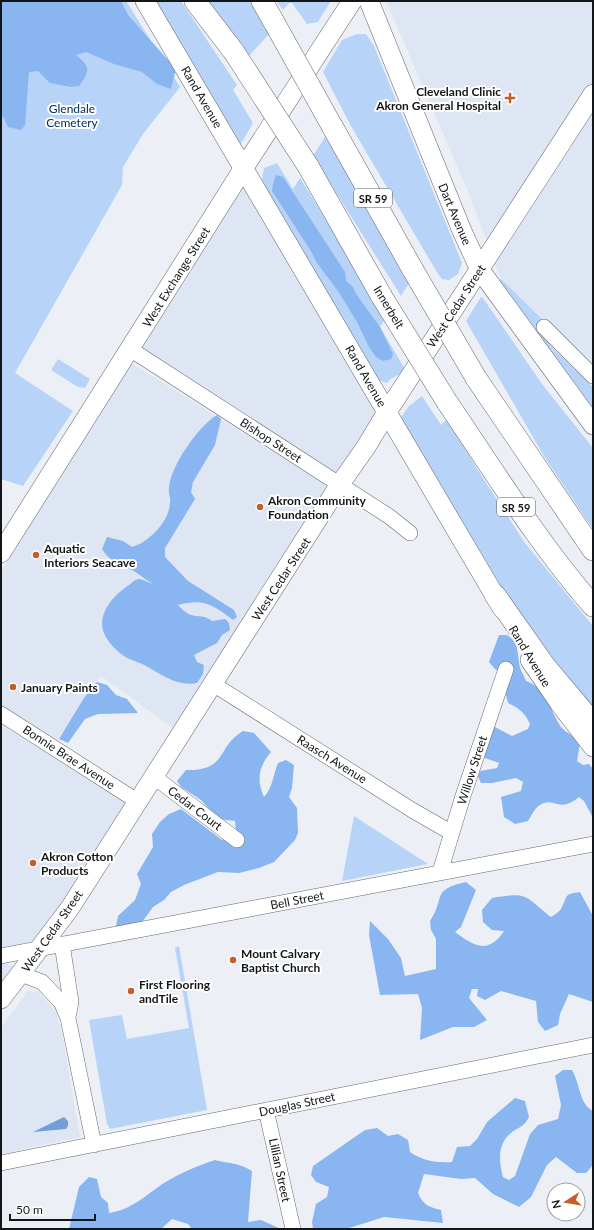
<svg xmlns="http://www.w3.org/2000/svg" width="594" height="1230" font-family="Lato,sans-serif">
<style>
.built{fill:#dde6f2}
.green{fill:#b7d3f7}
.forest{fill:#89b5f0}
.water{fill:#739ed7}
.lines{fill:none;stroke-linecap:round;stroke-linejoin:round}
.minor-casing{stroke:#63666c;stroke-width:16}
.major-casing{stroke:#63666c;stroke-width:20}
.highway-casing{stroke:#63666c;stroke-width:22}
.minor{stroke:#fff;stroke-width:15}
.major{stroke:#fff;stroke-width:19}
.highway{stroke:#fff;stroke-width:21}
.highway-bridge-casing{stroke:#63666c;stroke-width:22;stroke-linecap:butt}
.highway-bridge{stroke:#fff;stroke-width:21}
.poi-dot{fill:#c35f28;stroke:#fff;stroke-width:1.5}
.labels{text-anchor:middle;dominant-baseline:central;stroke-width:4;stroke-linejoin:round;paint-order:stroke}
.shield{fill:#fff;stroke:#5a5b5d;stroke-width:1}
.shield-label{font-size:11px;font-weight:bold;fill:#131517}
.poi-label{font-size:12px;font-weight:bold;fill:#131517;stroke:#fff;text-anchor:start}
.street-label{font-size:12px;fill:#131517;stroke:#fff}
.park-label{font-size:12px;fill:#022e61;stroke:#fff}
</style>
<rect width="100%" height="100%" fill="#ecf0f6"/>
<!-- built -->
<path class="built" d="M386 1H593V368L501 279 469 194Z
M243 169 387 412 340 484 130 349Z
M130 362 326 485 325 496 177 731 101 676 56 742 136 793 43 939 1 949V571Z
M5 963 14 967 1 988V964Z
M28 991 39 992 56 1012 62 1033 80 1137 1 1154V1028Z"/>
<!-- green -->
<path class="green" d="M73 1H126L180 87 143 134 123 167 122 185 15 373 73 411 23 486 1 479V18Z
M153 1H181L237 85 233 90 253 123 239 147Z
M205 1H252L270 33 248 57Z
M276 1H331L318 22 307 24 292 3H289L283 10Z
M357 34H366L374 46 462 263 458 274 449 280 442 279 438 274 352 128 323 72 342 40Z
M328 132 413 277 401 296 313 156Z
M277 163 293 189 300 178 386 317 380 327 405 369C400 376 392 376 387 383L378 380 267 190 262 179 264 168Z
M501 279 544 321 540 329 551 347 593 387V412L496 281Z
M481 297 483 298 542 384 593 448V529L545 458 466 321Z
M58 359 90 379 85 388 78 387 51 370Z
M422 396 441 425 447 419 481 475 525 543 593 626V716L527 634 400 419 409 406Z
M354 816 428 864 342 881Z
M179 946 207 1110 110 1129 107 1124 89 1020 122 1015 127 1039 189 1028 175 948Z"/>
<!-- forest -->
<path class="forest" d="M1 1H121L128 15 176 69 171 89 157 84 142 72 114 64 86 52 76 55C91 67 90 71 79 86L71 87 50 83 38 71 29 72 25 125 21 130 8 127 4 118 1 116Z
M276 175 283 177 345 272 346 281 353 287 356 294 380 327 393 354 391 359 383 361 376 357 369 347 357 322 338 291 317 263 311 251 272 191 273 184Z
M217 415 221 419 215 445 193 482 191 492 195 499 165 548V557L188 581 234 610 237 617 233 620C213 605 204 598 178 605 194 623 199 611 212 621L225 619 229 623 230 630 222 635 217 643 194 655 197 662 204 665 203 674 197 683C178 687 162 675 146 666 139 662 130 660 124 656 116 651 105 639 103 630 98 612 115 594 129 585 132 583 135 579 139 579 143 579 149 583 153 584 146 580 139 574 132 570 120 564 109 561 102 549L107 537 123 541 132 547C149 542 169 522 170 503 171 498 168 493 169 488 170 467 199 425 217 415Z
M499 635H507L516 642 520 668 526 681C544 686 551 712 561 727 567 734 573 734 580 743L577 761 583 765 589 764 593 769V818L584 801 579 797C559 814 554 796 540 805 535 808 531 816 528 821L515 824 504 817 501 797 521 791 523 782 516 778 492 783H481L478 777 480 771 497 768 499 763 485 758 483 754 490 729 495 727 512 736 528 729 530 724C525 713 519 708 508 703L506 695 508 677 495 669 489 662Z
M97 682 107 685 116 695 127 699 138 713 98 714 85 719 68 743 59 739 84 698Z
M243 731 254 733 271 752C259 766 256 780 264 797 273 787 273 775 278 763L286 760 294 765 292 788 289 797 297 808 298 833 295 840 274 862 259 868 239 873 218 872 184 885 171 892 164 900 153 907 143 921 127 927 116 926 118 916 135 900 141 884 137 874 153 847 152 834 160 822 169 814 181 809 222 840 236 833 235 821 218 819 201 800 181 787 177 781 186 770C228 771 216 747 243 731Z
M466 882 476 890 461 927 455 932C474 946 488 955 504 931L492 930 483 922 482 910 492 898C529 892 523 895 551 917 554 915 559 912 561 909 568 896 563 894 580 892L593 916V1002L569 994 560 1014 558 1025 545 1031 538 1022 536 1001 501 991 485 1000 477 996 478 989H472L469 998 487 1020 474 1027H453L420 1040 422 1008 418 994 380 995 369 935 370 921 388 939 401 958 405 976 436 969V939L431 930 430 921C446 898 430 890 466 882Z
M563 1070H572C580 1083 579 1104 593 1111V1165L586 1173H577L556 1157 547 1165 531 1197 519 1207 493 1194 475 1178 461 1179 424 1174 418 1193C423 1205 429 1207 441 1210L443 1223 384 1217 346 1229H313L312 1222 316 1204 327 1197 329 1187 316 1182 311 1175 313 1166 365 1130 377 1128 388 1136 398 1134 408 1140 410 1152C423 1161 436 1163 452 1162L457 1147 470 1146 477 1139 487 1122 515 1098 525 1101 529 1117C523 1128 520 1126 511 1133 497 1144 499 1162 503 1177L509 1180 515 1176 530 1134 538 1125 558 1119 561 1105 555 1076Z
M215 1160C230 1164 237 1162 252 1171L248 1222 261 1220 281 1229H192L188 1224 172 1219 161 1229H69L79 1187 89 1177 97 1179 101 1197 108 1203 109 1213C131 1210 146 1195 164 1183 180 1173 197 1166 215 1160Z"/>
<!-- water -->
<path class="water" d="M64 1117 68 1121V1126L66 1129 33 1132Z"/>
<g class="lines">
<!-- minor casing -->
<g class="minor-casing">
<path id="minor" d="M544 327 593 376
M130 349 390 517 410 533
M213 684 412 810 452 833
M1 714 137 801
M153 776 237 840
M440 872 463 796 506 669
M62 944 71 1002 68 1017
M1 956 593 844
M21 974 42 982 61 1002 68 1018 94 1145
M266 1110 293 1229
M1 1163 593 1045"/>
</g>
<!-- major casing -->
<g class="major-casing">
<path id="major" d="M145 1 502 608
M369 1 462 231 480 270 593 425
M1 553 243 169 352 1
M530 660 560 704 593 747
M1 999 70 908 340 484 366 447 387 412 593 94"/>
</g>
<!-- highway casing -->
<g class="highway-casing">
<path id="highway" d="M195 1 234 52
M262 1 275 24
M332 126 413 270
M308 166 382 297
M476 378 593 550
M447 402C494 471 538 543 593 606
M495 595 545 666 593 723"/>
</g>
<!-- minor -->
<use href="#minor" class="minor"/>
<!-- major -->
<use href="#major" class="major"/>
<!-- highway -->
<use href="#highway" class="highway"/>
<!-- highway-bridge casing -->
<g class="highway-bridge-casing">
<path id="highway-bridge" d="M275 24 332 126
M234 52 308 166
M413 270 476 378
M382 297 447 402"/>
</g>
<!-- highway-bridge -->
<use href="#highway-bridge" class="highway-bridge"/>
</g>
<!-- markers -->
<g class="poi-dot">
<path d="M508 92h4v4h4v4h-4v4h-4v-4h-4v-4h4z"/>
<circle cx="260" cy="507" r="4"/>
<circle cx="36" cy="555" r="4"/>
<circle cx="13" cy="687" r="4"/>
<circle cx="33" cy="863" r="4"/>
<circle cx="233" cy="960" r="4"/>
<circle cx="131" cy="991" r="4"/>
</g>
<g class="labels">
<!-- shield labels -->
<g class="shield">
<rect x="354" y="189" width="38" height="18" rx="3"/>
<rect x="497" y="498" width="38" height="18" rx="3"/>
</g>
<g class="shield-label">
<text x="373" y="198">SR 59</text>
<text x="516" y="507">SR 59</text>
</g>
<!-- poi labels -->
<g class="poi-label">
<text x="501" y="91" text-anchor="end">Cleveland Clinic<tspan x="501" dy="14">Akron General Hospital</tspan></text>
<text x="268" y="500">Akron Community<tspan x="268" dy="14">Foundation</tspan></text>
<text x="44" y="548">Aquatic<tspan x="44" dy="14">Interiors Seacave</tspan></text>
<text x="21" y="687">January Paints</text>
<text x="41" y="856">Akron Cotton<tspan x="41" dy="14">Products</tspan></text>
<text x="241" y="953">Mount Calvary<tspan x="241" dy="14">Baptist Church</tspan></text>
<text x="139" y="984">First Flooring<tspan x="139" dy="14">andTile</tspan></text>
</g>
<!-- street labels -->
<g class="street-label">
<text transform="translate(202 97) rotate(60)">Rand Avenue</text>
<text transform="translate(455 214) rotate(67)">Dart Avenue</text>
<text transform="translate(176 277) rotate(-58)">West Exchange Street</text>
<text transform="translate(456 306) rotate(-57)">West Cedar Street</text>
<text transform="translate(389 307) rotate(59)">Innerbelt</text>
<text transform="translate(366 376) rotate(60)">Rand Avenue</text>
<text transform="translate(271 440) rotate(33)">Bishop Street</text>
<text transform="translate(281 579) rotate(-57)">West Cedar Street</text>
<text transform="translate(530 656) rotate(59)">Rand Avenue</text>
<text transform="translate(69 757) rotate(33)">Bonnie Brae Avenue</text>
<text transform="translate(332 759) rotate(32)">Raasch Avenue</text>
<text transform="translate(472 770) rotate(-72)">Willow Street</text>
<text transform="translate(195 808) rotate(37)">Cedar Court</text>
<text transform="translate(297 900) rotate(-11)">Bell Street</text>
<text transform="translate(52 931) rotate(-55)">West Cedar Street</text>
<text transform="translate(297 1104) rotate(-12)">Douglas Street</text>
<text transform="translate(280 1170) rotate(78)">Lillian Street</text>
</g>
<!-- park labels -->
<g class="park-label">
<text x="72" y="108">Glendale<tspan x="72" dy="14">Cemetery</tspan></text>
</g>
</g>
<!-- border -->
<rect width="594" height="1230" fill="none" stroke="#131517" stroke-width="4"/>
<!-- north arrow -->
<g transform="translate(566 1202) rotate(258)"><circle r="19" fill="#ffffff" stroke="#a1a1a2"/>
<path d="M0-3L7 15L0 10L-7 15Z" fill="#c35f28"/>
<text y="-6" font-size="11" font-weight="bold" text-anchor="middle" fill="#131517">N</text>
</g>
<!-- scale -->
<path d="M10 1214v6h85v-6" fill="none" stroke="#131517" stroke-width="2"/>
<text x="16" y="1214" font-size="12" fill="#131517" stroke="#ffffff" stroke-width="3" paint-order="stroke">50 m</text>
</svg>
